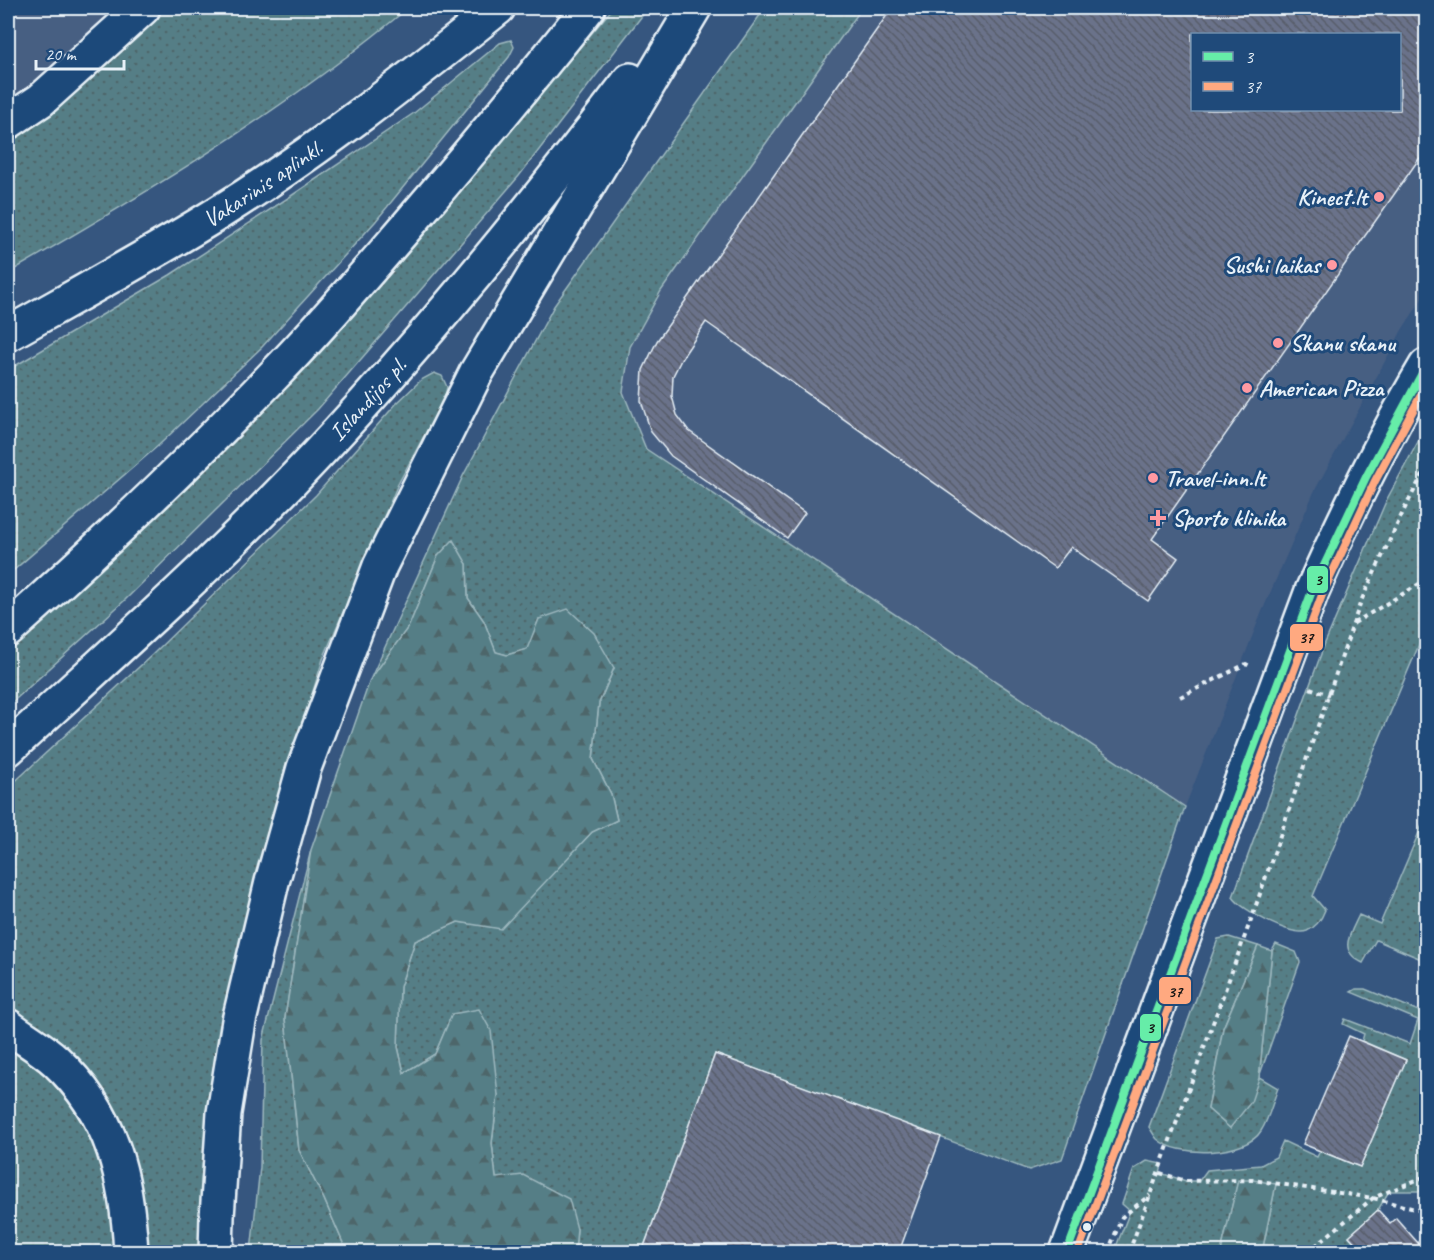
<svg xmlns="http://www.w3.org/2000/svg" width="1434" height="1260" font-family="Caveat,sans-serif">
<style>
.built{fill:#465e82;fill-rule:evenodd}
.grass{fill:url(#grass-dots);stroke:#9eb8bf;stroke-width:1.5}
.forest{fill:url(#forest-firs);stroke:#9eb8bf;stroke-width:1.5}
.building{fill:url(#building-back-hatch);stroke:#e8f1f8;stroke-width:1.5;fill-rule:evenodd}
.lines{fill:none;stroke-linecap:round;stroke-linejoin:round}
.minor-casing{stroke:#e8f1f8;stroke-width:38}
.major-casing{stroke:#e8f1f8;stroke-width:38}
.highway-casing{stroke:#e8f1f8;stroke-width:38}
.path{stroke:#e8f1f8;stroke-width:4;stroke-dasharray:4.5 4.5;stroke-linecap:butt}
.minor{stroke:#1f4a7a;stroke-width:33}
.major{stroke:#1f4a7a;stroke-width:33}
.highway{stroke:#1f4a7a;stroke-width:33}
.bus-1-casing{stroke:#1f4a7a;stroke-width:12}
.bus-2-casing{stroke:#1f4a7a;stroke-width:12}
.bus-1{stroke:#66eda8;stroke-width:8}
.bus-2{stroke:#ffa980;stroke-width:8}
.poi-dot{fill:#ff9aa2;stroke:#1f4a7a;stroke-width:2}
.bus-dot{fill:#e8f1f8;stroke:#1f4a7a;stroke-width:2}
.labels{text-anchor:middle;dominant-baseline:central;stroke-width:6;stroke-linejoin:round;paint-order:stroke}
.street-label{font-size:24px;fill:#e8f1f8;stroke:#1f4a7a}
.poi-label{font-size:24px;font-weight:bold;fill:#e8f1f8;stroke:#1f4a7a;text-anchor:start}
.line-badge{stroke:#1f4a7a;stroke-width:2}
.pale-badge-label{font-size:16px;text-anchor:middle;font-weight:bold;fill:#111}
</style>
<defs>
<pattern id="grass-dots" width="8" height="8" patternUnits="userSpaceOnUse" patternTransform="scale(1.5)"><rect width="8" height="8" fill="#557e86"/><path d="M2 2h.1M6 6h.1" fill="none" stroke="#4e666b" stroke-width="1.8" stroke-linecap="round"/></pattern>
<pattern id="forest-firs" width="22" height="20" patternUnits="userSpaceOnUse" patternTransform="scale(1.5)"><rect width="22" height="20" fill="#557e86"/><path d="M5 1l3.5 6h-7zM16 11l3.5 6h-7z" fill="#4e666b"/></pattern>
<pattern id="building-back-hatch" width="6" height="6" patternUnits="userSpaceOnUse" patternTransform="scale(1.5)"><rect width="6" height="6" fill="#6a728a"/><path d="M-1 5l2 2M0 0l6 6M5-1l2 2" fill="none" stroke="#585d6a"/></pattern>
</defs>
<rect width="100%" height="100%" fill="#36567f"/>
<filter id="ink" filterUnits="userSpaceOnUse"><feTurbulence type="fractalNoise" baseFrequency=".0167" numOctaves="2"/><feDisplacementMap in="SourceGraphic" scale="12" xChannelSelector="R" yChannelSelector="G"/><feConvolveMatrix kernelMatrix="1 2 1 2 8 2 1 2 1" color-interpolation-filters="sRGB"/></filter>
<g filter="url(#ink)">
<!-- built -->
<path class="built" d="M8 8H163L93 68 8 137Z
M862 8H1426V293L1402 330 1314 492 1261 614 1185 807 646 449 623 392 630 347 661 291ZM1192 34H1400V110H1192Z"/>
<!-- grass -->
<path class="grass" d="M163 8H408C284 111 147 193 8 273V137L93 68Z
M613 8H648L519 176 318 409 124 601 8 706V653C97 571 185 489 269 401 390 276 501 141 613 8Z
M765 8H862L661 291 630 347 623 392 646 449 1185 807 1062 1159 1029 1170 715 1054 642 1252H575L577 1229 496 1178 492 1143 498 1095 452 1015 435 1054 404 1073 398 1047 400 987 415 941 458 922 501 928 592 832 617 820 611 794 593 759 599 703 614 668 539 619 528 649 507 655 496 652 484 621 468 598 467 564 438 556 409 626 370 680 463 476 554 306Z
M511 40 514 47 509 57 375 222 262 347 159 445 8 575V370L170 275 291 196 414 113 500 43Z
M434 373 442 376 447 387 445 397 398 484 323 659 277 807 202 1252H141L90 1080 41 1028 8 1008V788L152 655 316 495 396 404 421 380Z
M1426 427V628L1313 896 1325 910C1322 918 1316 927 1307 931 1292 937 1241 910 1233 897L1325 643 1387 499Z
M1426 816V961L1376 940 1363 963C1338 951 1349 936 1359 915L1380 924Z
M311 850 285 1018 299 1150 324 1199 347 1252H251L260 1167 263 1040Z
M1229 937 1258 946 1223 1028 1208 1109 1230 1128 1259 1078 1272 951 1276 944 1296 952 1300 962 1259 1077 1278 1088C1273 1101 1269 1119 1261 1131 1246 1156 1178 1158 1157 1139 1154 1136 1152 1131 1149 1127L1218 939Z
M1356 989H1365L1426 1014V1191H1389L1378 1210 1349 1236 1359 1248 1354 1252H1262L1276 1184 1238 1181 1221 1252H1114L1130 1211 1122 1204 1134 1169 1147 1161 1162 1164 1160 1173 1186 1181H1199L1207 1170 1261 1165 1276 1157 1283 1141 1317 1157 1320 1151 1360 1167 1406 1060 1362 1041 1364 1034 1343 1024 1345 1019 1410 1044 1418 1020 1351 992Z
M8 1041 39 1067 71 1105 102 1157 116 1211 115 1252H8Z"/>
<!-- forest -->
<path class="forest" d="M453 540 467 564 468 598 484 621 496 652 507 655 527 649 539 619 568 609 594 633 614 668 599 703 593 759 611 794 617 820 592 832 501 929 458 922 415 941 400 987 398 1047 404 1073 435 1054 452 1014 479 1009 491 1031 498 1095 492 1143 496 1178 523 1175 569 1199 577 1229 575 1252H347L324 1199 299 1150 285 1018 311 850 370 680 409 626 438 556Z
M1258 946 1272 951 1259 1078 1251 1102 1230 1128 1208 1109 1223 1028Z
M1238 1180H1253L1276 1184 1262 1252H1221Z"/>
<!-- building -->
<path class="building" d="M892 8H1426V149L1152 539 1178 558 1148 601 1071 547 1055 568 706 322 682 358 673 376 672 396 677 415 689 431 805 513 787 538 671 456 651 432 641 401 643 370 657 341ZM1192 34H1400V110H1192Z
M1349 1036 1406 1060 1360 1167 1303 1144Z
M715 1054 941 1137 899 1252H642Z
M1378 1210 1390 1223 1396 1218 1426 1252H1364L1349 1236Z"/>
<g class="lines">
<!-- minor casing -->
<g class="minor-casing">
<path id="minor" d="M8 122 41 100 143 8"/>
</g>
<!-- major casing -->
<g class="major-casing">
<path id="major" d="M1067 1252 1312 591C1347 512 1382 440 1426 366"/>
</g>
<!-- highway casing -->
<g class="highway-casing">
<g id="highway">
<path id="s1" d="M8 334C79 294 151 255 220 212 318 151 409 79 498 8"/>
<path d="M8 630C99 548 188 465 273 376 320 328 365 275 409 224 470 153 530 81 588 8"/>
<path id="s2" d="M8 749C104 661 201 575 292 481 413 355 524 219 630 80"/>
<path d="M8 1026C23 1038 42 1048 56 1061 113 1114 127 1179 131 1252"/>
<path d="M216 1252 217 1217 224 1113 239 1021 272 882 304 768 380 566 476 373 694 8"/>
</g>
</g>
<!-- path -->
<path class="path" d="M1354 623 1426 580
M1310 688 1329 695
M1180 697 1246 664 1252 667
M1160 1173 1186 1181 1253 1180 1373 1198 1426 1212
M1108 1252 1122 1217 1150 1195
M1129 1252 1253 914 1361 601 1405 508 1426 468
M1308 1252 1373 1198 1426 1176"/>
<!-- minor -->
<use href="#minor" class="minor"/>
<!-- major -->
<use href="#major" class="major"/>
<!-- highway -->
<use href="#highway" class="highway"/>
<!-- bus-1 casing -->
<g class="bus-1-casing">
<path id="bus-1" d="M1067 1252 1312 591 1366 477 1426 366"/>
</g>
<!-- bus-2 casing -->
<g class="bus-2-casing">
<path id="bus-2" d="M1078 1252 1322 595 1375 481 1426 386"/>
</g>
<!-- bus-1 -->
<use href="#bus-1" class="bus-1"/>
<!-- bus-2 -->
<use href="#bus-2" class="bus-2"/>
</g>
</g>
<!-- markers -->
<g class="poi-dot">
<circle cx="1379" cy="197" r="6"/>
<circle cx="1332" cy="265" r="6"/>
<circle cx="1278" cy="343" r="6"/>
<circle cx="1247" cy="388" r="6"/>
<circle cx="1153" cy="478" r="6"/>
<path d="M1155 509h6v6h6v6h-6v6h-6v-6h-6v-6h6z"/>
</g>
<circle class="bus-dot" cx="1087" cy="1227" r="5"/>
<g class="labels">
<!-- street labels -->
<g class="street-label">
<text stroke="none"><textPath href="#s1" startOffset="296">Vakarinis aplinkl.</textPath></text>
<text stroke="none"><textPath href="#s2" startOffset="502">Islandijos pl.</textPath></text>
</g>
<!-- poi labels -->
<g class="poi-label">
<text x="1367" y="197" text-anchor="end">Kinect.lt</text>
<text x="1320" y="265" text-anchor="end">Sushi laikas</text>
<text x="1290" y="343">Skanu skanu</text>
<text x="1259" y="388">American Pizza</text>
<text x="1165" y="478">Travel-inn.lt</text>
<text x="1172" y="518">Sporto klinika</text>
</g>
</g>
<g class="line-badge">
<rect x="1306" y="565" width="23" height="29" rx="6" fill="#66eda8"/>
<rect x="1289" y="623" width="35" height="29" rx="6" fill="#ffa980"/>
<rect x="1158" y="976" width="34" height="29" rx="6" fill="#ffa980"/>
<rect x="1139" y="1013" width="23" height="29" rx="6" fill="#66eda8"/>
</g>
<g class="pale-badge-label">
<text x="1318" y="585">3</text>
<text x="1306" y="643">37</text>
<text x="1175" y="997">37</text>
<text x="1150" y="1033">3</text>
</g>
<!-- margin -->
<rect width="1434" height="1260" fill="none" stroke="#1f4a7a" stroke-width="30"/>
<rect x="15" y="15" width="1404" height="1230" fill="none" stroke="#e8f1f8" stroke-width="2" filter="url(#ink)"/>
<!-- legend -->
<rect x="1191" y="33" width="210" height="78" fill="#1f4a7a" stroke="#6f8dac" stroke-width="1.5"/>
<rect x="1203" y="52" width="30" height="9" fill="#66eda8" stroke="#6f8dac" stroke-width="1.5"/>
<text x="1245" y="63" font-size="18" fill="#e8f1f8">3</text>
<rect x="1203" y="82" width="30" height="9" fill="#ffa980" stroke="#6f8dac" stroke-width="1.5"/>
<text x="1245" y="93" font-size="18" fill="#e8f1f8">37</text>
<!-- scale -->
<path d="M36 60v9h88v-9" fill="none" stroke="#e8f1f8" stroke-width="3"/>
<text x="45" y="60" font-size="18" fill="#e8f1f8" stroke="#1f4a7a" stroke-width="4.5" paint-order="stroke">20 m</text>
</svg>
